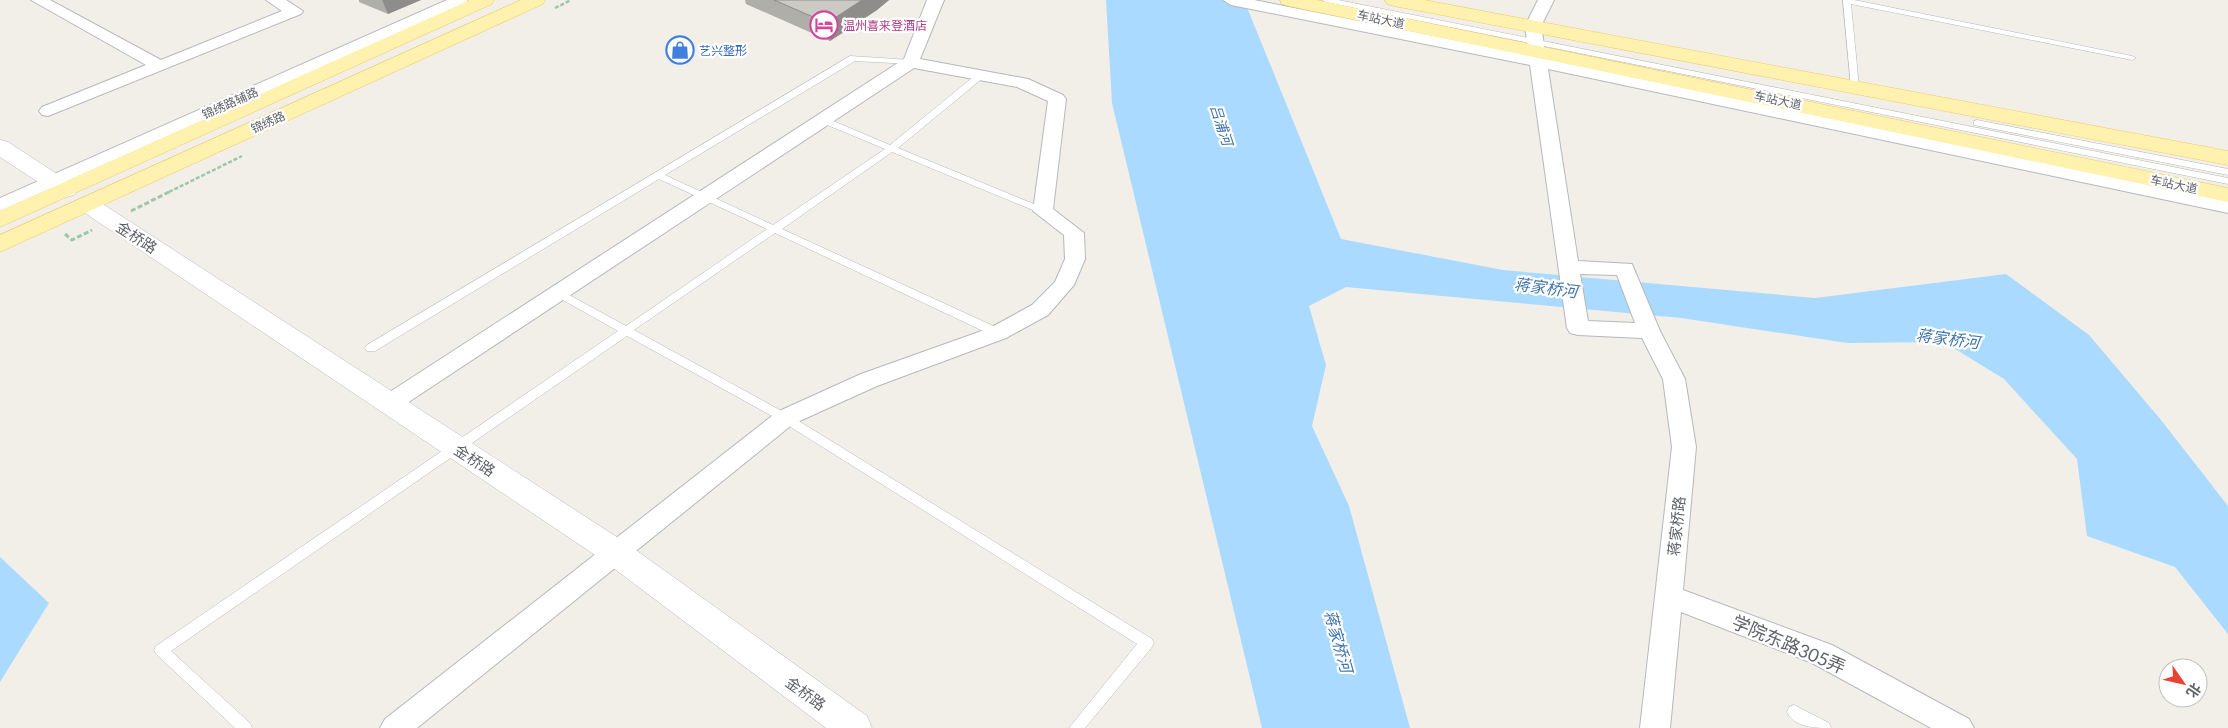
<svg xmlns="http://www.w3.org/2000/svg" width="2228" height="728" font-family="Lato,'Noto Sans SC',sans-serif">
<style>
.water{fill:#aadaff}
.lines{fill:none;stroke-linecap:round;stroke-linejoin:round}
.lane-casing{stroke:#b5b8bc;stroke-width:1}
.street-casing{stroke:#b5b8bc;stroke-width:2}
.secondary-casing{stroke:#b6babf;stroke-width:1}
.primary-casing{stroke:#f2c960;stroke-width:1}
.path-far1{stroke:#9cc7a9;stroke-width:2.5;stroke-dasharray:4 2;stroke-linecap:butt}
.path{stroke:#9cc7a9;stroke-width:3;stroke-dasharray:5 2.5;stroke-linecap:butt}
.lane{fill:#fff;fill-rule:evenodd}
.street{fill:#fff;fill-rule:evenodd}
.secondary{fill:#fff;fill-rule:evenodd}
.primary{fill:#fff2af;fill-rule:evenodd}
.wall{fill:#afaea9}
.shaded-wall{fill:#8f8d8a}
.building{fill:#cccac5;stroke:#8f8d8a}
.labels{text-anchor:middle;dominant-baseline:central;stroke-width:4.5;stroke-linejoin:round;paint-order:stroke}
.far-street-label{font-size:12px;fill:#5f6368;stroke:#fff}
.far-hotel-label{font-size:12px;fill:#b23c85;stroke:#fff;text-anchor:start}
.far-shop-label{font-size:12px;fill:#366cbe;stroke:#fff;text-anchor:start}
.far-water-label{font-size:14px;font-style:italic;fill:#4174aa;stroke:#fff}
.street-label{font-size:15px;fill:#5f6368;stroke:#fff}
.water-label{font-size:16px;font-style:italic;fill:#4174aa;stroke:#fff}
.near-street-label{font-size:18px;fill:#5f6368;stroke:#fff}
</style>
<rect width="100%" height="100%" fill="#f1efe8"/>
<!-- water -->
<path class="water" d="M1106 0H1244L1341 239 1503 270 1815 298 2006 274 2089 335 2161 420 2228 506V634L2175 567 2087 536 2077 459 2004 379 1944 342 1847 343 1681 318 1346 287 1309 306 1326 365 1312 426 1349 506 1410 728H1262L1112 103Z
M0 557 49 603 0 682Z"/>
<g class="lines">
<!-- lane casing -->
<g class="lane-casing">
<path id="lane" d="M1322 0H1338L2228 178V184L1326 2Z
M1843 0H1854L2132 56 2136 58 2132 60 1851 4 1859 87 1855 90 1851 87Z
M850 56 911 60 915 62 911 64 855 61 665 175 773 225 885 149 820 122V118H826L890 145 978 73H984V77L898 148 1046 209 1048 211 1046 213H1040L892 152 782 229 1002 330 1003 333 1002 336H994L775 233 634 330 789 415 1152 639 1154 643 1152 647 1085 728H1069L1137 644 781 421 627 336 171 651 250 723 252 728H235L156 654 154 650 156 646 618 331 554 295 553 293 554 291H562L626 326 767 229 659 179 375 351H367L365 348 367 345Z
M1977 120 2228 169V175L1974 125V121Z
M1794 705 1829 723 1831 728C1817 728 1794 728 1787 712L1789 707Z"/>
</g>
<!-- street casing -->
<g class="street-casing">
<path id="street" d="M31 0H50L161 60 282 11 266 0H286L303 11 301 14 48 116 42 115 39 111 42 107 146 65Z
M447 0H468L465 3 0 211V198Z
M927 0H944L920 59 1028 79 1063 95 1066 99 1053 209 1084 233 1085 259 1074 285 1048 315 1006 338 877 386 793 424 417 728H380L385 719 777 412 861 374 990 328 1032 305 1055 282 1065 259 1064 235 1033 211 1048 101 1017 87 914 68 398 409 390 411 382 409 378 403 382 397 904 59Z
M1223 0H1254L1529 55 1525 26 1538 0H1554L1541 26 1546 58 2228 201V213L1548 69 1578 261 1632 264 1660 331 1685 379 1696 447 1683 590 1832 645 1969 719 1974 728H1931L1812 663 1681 612 1670 728H1640L1672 447 1663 379 1642 338 1578 335 1570 333 1567 328 1530 65 1231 5ZM1580 274 1617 275 1635 323 1588 321Z"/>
</g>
<!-- secondary casing -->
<g class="secondary-casing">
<path id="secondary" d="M0 140 8 142 74 185 78 190 74 195 66 197 58 195 0 157Z
M87 197 95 199 626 543 867 716 872 728H826L604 561 79 209 75 204 79 199Z"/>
</g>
<!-- primary casing -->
<g class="primary-casing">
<path id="primary" d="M470 0H494L492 4 0 227V211Z
M521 0H545L543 4 0 252V235Z
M1280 0H1316L2228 188V202L1289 6 1282 4Z
M1385 0H1424L2228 151V165L1394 6 1387 4Z"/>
</g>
<!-- path-far1 -->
<path class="path-far1" d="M555 8 571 0
M169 192 242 156"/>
<!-- path -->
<path class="path" d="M131 211 171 191
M65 234 72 240 92 230"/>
<!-- lane -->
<use href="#lane" class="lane"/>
<!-- street -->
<use href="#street" class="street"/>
<!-- secondary -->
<use href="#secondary" class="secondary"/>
<!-- primary -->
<use href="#primary" class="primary"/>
</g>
<!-- wall -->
<path class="wall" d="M359 0H421L388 14 359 2Z
M745 0H889L877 10 830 41 746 4Z"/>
<!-- shaded-wall -->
<path class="shaded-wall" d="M382 0H421L388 14Z
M862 0H889L877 10 830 41 827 23Z"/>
<!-- building -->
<path class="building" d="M774 0H862L827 23Z"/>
<!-- icons -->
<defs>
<g id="hotel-ring" transform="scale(1.4375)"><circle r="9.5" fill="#fff" stroke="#d1479c" stroke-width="1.5"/><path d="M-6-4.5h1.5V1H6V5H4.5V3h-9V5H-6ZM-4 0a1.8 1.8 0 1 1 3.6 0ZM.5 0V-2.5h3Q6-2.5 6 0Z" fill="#d1479c"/></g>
<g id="shop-ring" transform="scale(1.4375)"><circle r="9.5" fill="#fff" stroke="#3f7fe0" stroke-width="1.5"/><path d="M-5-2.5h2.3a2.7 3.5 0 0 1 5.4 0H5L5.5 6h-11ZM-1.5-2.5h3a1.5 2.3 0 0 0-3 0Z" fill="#3f7fe0"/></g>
</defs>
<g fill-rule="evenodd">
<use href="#hotel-ring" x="824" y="25"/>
<use href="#shop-ring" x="680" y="50"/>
</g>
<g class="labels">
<!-- far-street labels -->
<g class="far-street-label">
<text transform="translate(1381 19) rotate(12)">车站大道</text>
<text transform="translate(1778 100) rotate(12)">车站大道</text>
<text transform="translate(230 103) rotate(-24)">锦绣路辅路</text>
<text transform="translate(268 122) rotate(-24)">锦绣路</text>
<text transform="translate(2174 184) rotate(12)">车站大道</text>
</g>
<!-- far-hotel labels -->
<g class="far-hotel-label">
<text x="843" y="25">温州喜来登酒店</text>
</g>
<!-- far-shop labels -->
<g class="far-shop-label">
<text x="699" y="50">艺兴整形</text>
</g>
<!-- far-water labels -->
<g class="far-water-label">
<text transform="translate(1222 125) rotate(72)">吕浦河</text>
</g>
<!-- street labels -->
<g class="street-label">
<text transform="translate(137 237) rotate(33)">金桥路</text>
<text transform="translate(475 460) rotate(33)">金桥路</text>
<text transform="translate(1676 526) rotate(-84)">蒋家桥路</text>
<text transform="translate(806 693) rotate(36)">金桥路</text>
</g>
<!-- water labels -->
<g class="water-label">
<text transform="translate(1546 287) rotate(7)">蒋家桥河</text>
<text transform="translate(1948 338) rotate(7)">蒋家桥河</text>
<text transform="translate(1339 641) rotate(74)">蒋家桥河</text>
</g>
<!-- near-street labels -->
<g class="near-street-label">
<text transform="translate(1789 644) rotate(23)">学院东路305弄</text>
</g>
</g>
<!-- north arrow -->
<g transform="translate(2183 683) rotate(124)"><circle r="24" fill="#ffffff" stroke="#bfc1c3"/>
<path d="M0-4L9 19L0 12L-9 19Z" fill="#ea4335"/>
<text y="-8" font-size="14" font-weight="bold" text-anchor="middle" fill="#5f6368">北</text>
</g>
</svg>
